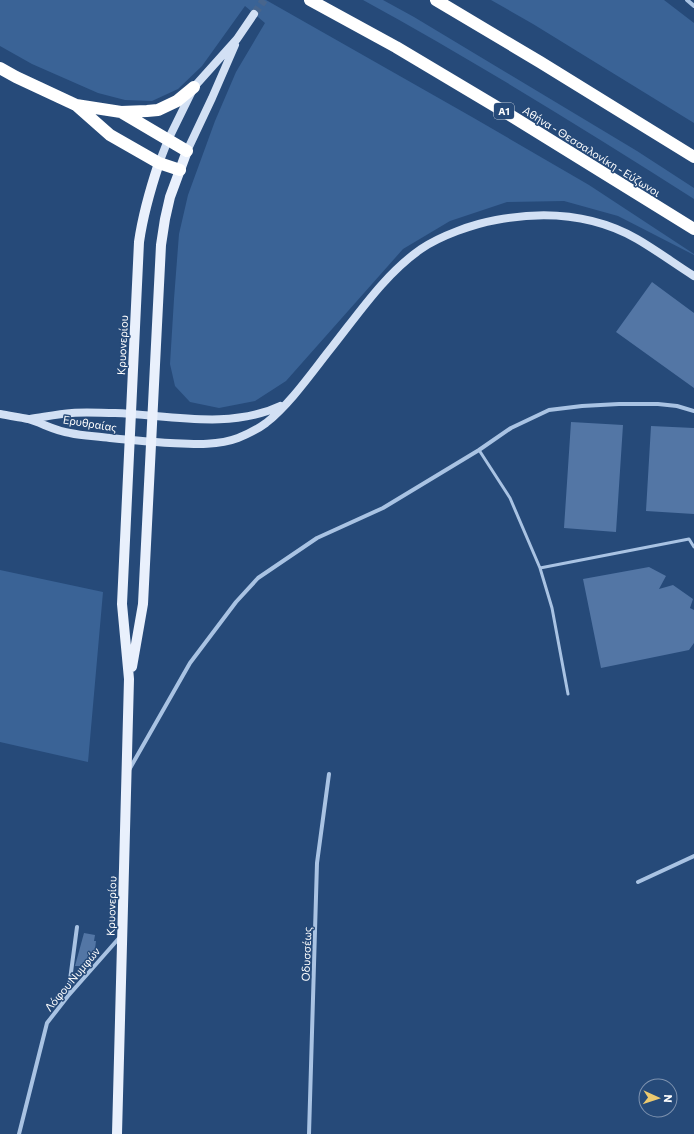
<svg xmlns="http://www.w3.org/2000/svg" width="694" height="1134" font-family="Commissioner,sans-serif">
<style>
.green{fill:#3a6396}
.building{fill:#5376a5}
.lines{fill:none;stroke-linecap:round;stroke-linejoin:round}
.secondary-tunnel{stroke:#47658d;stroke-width:8;stroke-dasharray:8 4;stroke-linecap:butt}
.service{stroke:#a9c3e3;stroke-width:3}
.minor{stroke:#a9c3e3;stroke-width:4}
.secondary{stroke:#d2e0f4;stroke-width:8}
.primary{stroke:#e9f0fc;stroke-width:10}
.motorway{stroke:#fff;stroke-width:12}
.labels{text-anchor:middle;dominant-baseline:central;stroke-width:3;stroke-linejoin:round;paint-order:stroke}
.shield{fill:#264a79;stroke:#bec9d7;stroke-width:1}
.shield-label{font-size:10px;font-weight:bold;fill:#fff}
.street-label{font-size:11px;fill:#fff;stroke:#264a79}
</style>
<rect width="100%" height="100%" fill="#264a79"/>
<!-- green -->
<path class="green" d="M0 0H266L472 117 589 185 694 254V255L618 216 564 201 507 202 450 221 403 249 286 381 255 401 219 408 190 402 175 386 170 364 174 299 179 234 188 195 215 121 236 72 265 23 245 6 202 66 178 89 152 101 125 100 98 93 32 64 0 46Z
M363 0H383L414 17 637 151 694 188V199C586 130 476 62 363 0Z
M491 0H664L694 23V123L533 24Z
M0 570 103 592 88 762 0 742Z"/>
<!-- building -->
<path class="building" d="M652 282 694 313V388L616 332Z
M571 422 623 425 616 532 564 528Z
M651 426 694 428V514L646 511Z
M649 567 666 576 659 589 673 585 693 599 690 608 694 610V643L689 650 601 668 583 579Z
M84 933 95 935 94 941H96L94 957H91L88 966H75Z"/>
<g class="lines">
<!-- secondary-tunnel -->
<path class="secondary-tunnel" d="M254 14 264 0"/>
<!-- service -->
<path class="service" d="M479 450 510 498 540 568 552 608 568 694
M540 568 689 539 694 547"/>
<!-- minor -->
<path class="minor" d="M687 0 694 6
M129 770 190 663 236 602 258 578 317 538 383 508 479 450 511 428 549 410 582 406 619 404H658L677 406 694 411
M638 882 694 856
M68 995 77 927
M19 1134 47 1023 68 996 120 937
M309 1134 317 863 329 774"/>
<!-- secondary -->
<path class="secondary" d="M187 151 212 98 235 45
M159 163 168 140 194 87 237 39 254 14
M0 414C9 416 19 417 28 419 42 423 55 431 70 433 83 436 97 436 110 438 130 440 150 442 170 443 192 444 217 446 238 438 248 434 258 429 266 423 291 403 312 372 332 347 359 313 385 274 421 249 440 236 473 224 496 220 544 211 593 214 637 239 656 250 675 264 694 276
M30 419C44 417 58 414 72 413 86 412 101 413 115 413 168 415 230 430 280 406"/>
<!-- primary -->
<path class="primary" d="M132 667 143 604 161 245 165 219 170 197 187 151
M117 1134 129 679 122 604 139 242C143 214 150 190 159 163"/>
<!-- motorway -->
<path class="motorway" d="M310 0 396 47 505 112 694 229
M436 0 540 62 694 157
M0 68 16 77 76 105 121 112 147 111 158 110 177 101 194 87
M76 105 110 135 159 163 180 170
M121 112 187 151"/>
</g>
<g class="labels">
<!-- shield labels -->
<rect class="shield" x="494" y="103" width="20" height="16" rx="3"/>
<g class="shield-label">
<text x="504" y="111">Α1</text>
</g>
<!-- street labels -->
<g class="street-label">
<text transform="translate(592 151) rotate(32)">Αθήνα - Θεσσαλονίκη - Εύζωνοι</text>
<text transform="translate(122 345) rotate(-87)">Κρυονερίου</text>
<text transform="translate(90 423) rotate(9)">Ερυθραίας</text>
<text transform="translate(111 906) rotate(-88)">Κρυονερίου</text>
<text transform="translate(306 954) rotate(-88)">Οδυσσέως</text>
<text transform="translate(72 979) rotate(-50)">Λόφου Νυμφών</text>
</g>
</g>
<!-- north arrow -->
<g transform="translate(658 1098) rotate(93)"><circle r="19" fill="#264a79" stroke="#7d92af"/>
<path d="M0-3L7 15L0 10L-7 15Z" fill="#ecc96f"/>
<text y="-6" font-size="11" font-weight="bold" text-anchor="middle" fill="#ffffff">N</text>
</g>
</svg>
